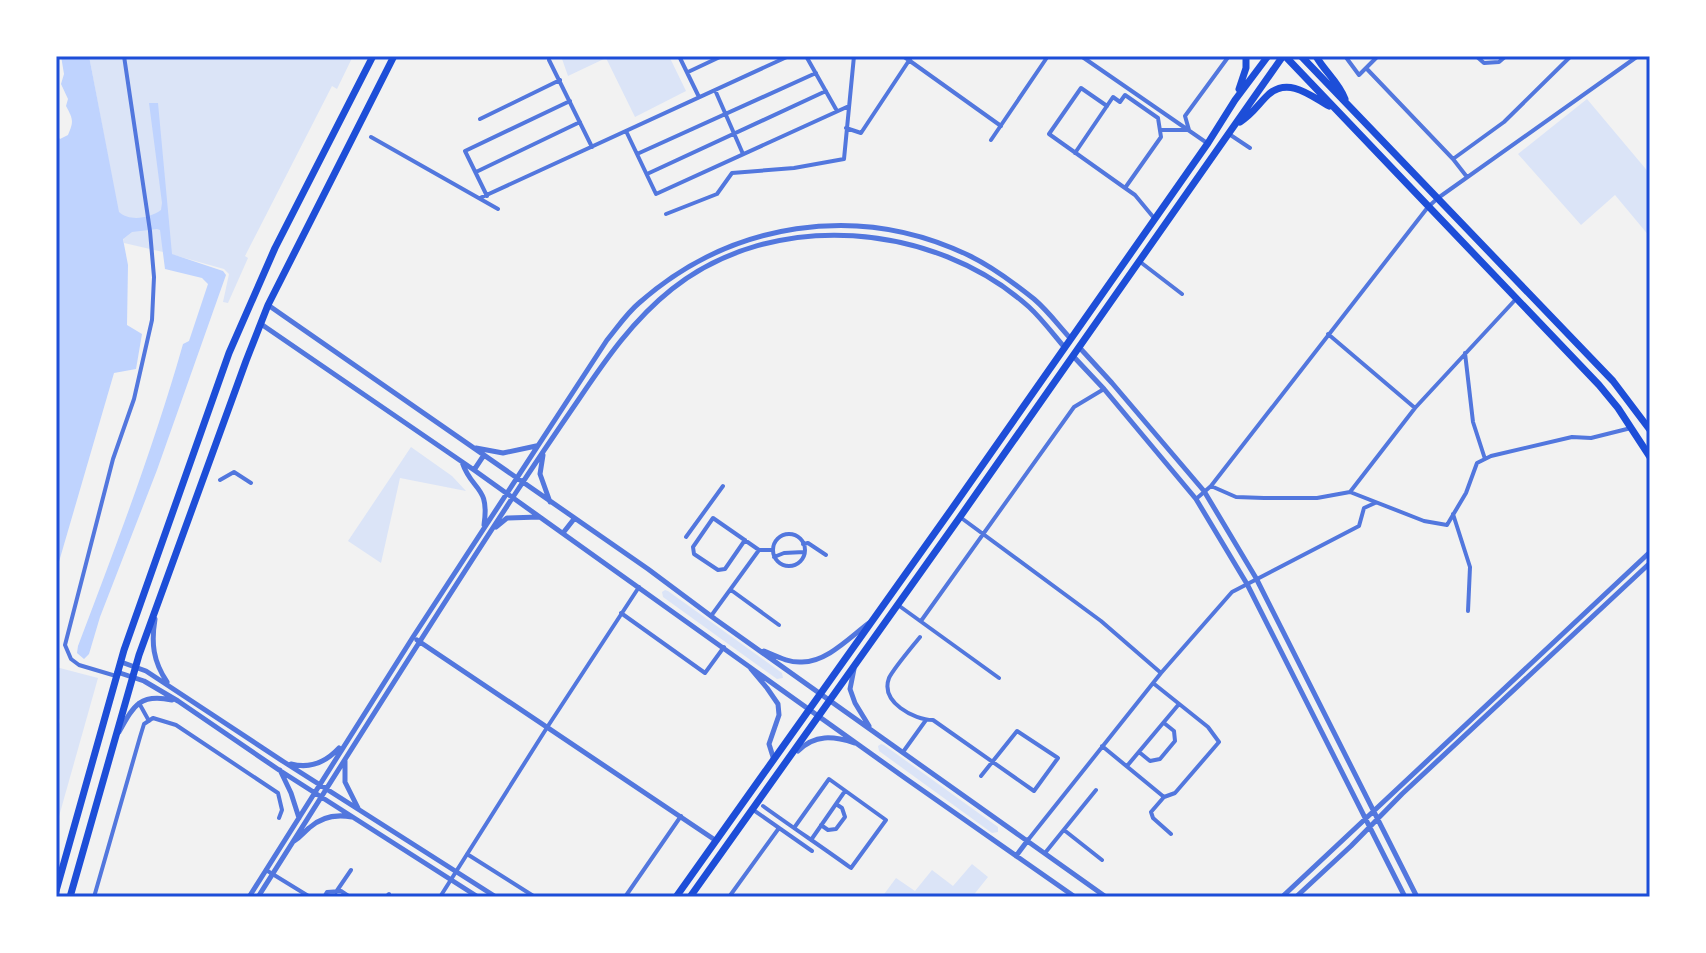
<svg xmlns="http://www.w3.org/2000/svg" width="1706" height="953" font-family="'Alegreya Sans',sans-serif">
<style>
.green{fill:#dbe4f7}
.water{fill:#bfd3fe}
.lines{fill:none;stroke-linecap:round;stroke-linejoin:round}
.minor{stroke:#5277de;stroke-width:4}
.tertiary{stroke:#5277de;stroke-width:5}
.primary{stroke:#1d4ed8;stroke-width:7}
.neatline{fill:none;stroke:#1d4ed8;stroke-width:3}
</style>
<rect width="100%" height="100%" fill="#f2f2f2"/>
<!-- green -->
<path class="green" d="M89 56H353L337 89 332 86 245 256 248 258 228 303 223 302 229 274 224 269 163 252 124 243Z
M561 56H669L686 91 635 117 606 58 568 76Z
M1587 99 1650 174V237L1615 195 1581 225 1518 154Z
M411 447 452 476 466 491 400 478 381 563 348 541Z
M665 590 668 591 782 673 783 678 777 679 663 597 662 592Z
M56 667 98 678 56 827V734L60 721 56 710Z
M881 744 884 745 998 827V832L992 833 879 751 878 746Z
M972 864 988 877 972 897H882L896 878 915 891 932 870 953 886Z"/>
<!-- water -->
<path class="water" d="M61 56H89L119 212C130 222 150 218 161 210L162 203 149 103H158L172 254 223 271 226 275 157 470 100 617 89 654 84 659 77 653 78 646C116 546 154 446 183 344L189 341 208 284 202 278 165 269 160 230 157 229 132 232 123 239 128 265 127 325 142 334 136 369 114 373 56 572V135L60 139 68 135C74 121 73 119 66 106L68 99 61 84 64 74Z"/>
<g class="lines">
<!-- minor -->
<path class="minor" d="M679 56 699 97
M806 56 837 111
M903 56 1001 126
M1081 56 1207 143
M1345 56 1359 75 1366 68
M1378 56 1366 68 1453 159 1467 177
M1476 56 1484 63 1499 62 1506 56
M549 60 592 147
M688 72 722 56
M715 90 743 154
M480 119 560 80
M846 128 861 133 912 56
M1160 130H1189L1185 116 1229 56
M626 131 656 194 849 106
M1229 134 1250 148
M371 137 498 209
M991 140 1048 56
M1075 153 1113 97 1120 102 1125 95 1158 118 1161 137 1125 188 1049 134 1081 88 1107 106
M637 154 816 73
M1453 159 1504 122 1571 56
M476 172 580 122
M647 174 826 91
M1125 188 1135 195 1154 218
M487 196 465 151 570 101
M480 198 789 56
M666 214 717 194 732 173 794 168 844 159 854 56
M1139 261 1182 294
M1328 334 1415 408 1350 492
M1465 353 1473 422 1485 459
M1415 408 1516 299
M220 480 234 472 251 483
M1211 486 1236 497 1264 498H1317L1350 492 1424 521 1447 525 1466 493 1477 463 1491 456 1572 437 1591 438 1631 428
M1196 499 1211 486 1428 207 1438 198 1638 56
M1453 514 1470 567 1468 611
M960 517 1101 621 1161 673
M773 550a16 16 0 1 1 32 0a16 16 0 1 1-32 0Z
M686 537 723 486
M745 540 725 569 718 570 694 554 693 547 713 518 759 550H773
M803 544 808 543 826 555
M774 557 784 553 804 552
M731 590 779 625
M898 605 999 678
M621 613 705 673 724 647
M711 616 759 550
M921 621 1074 407 1104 389
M920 637C912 647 894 668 889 678 880 702 914 720 933 720L1034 791 1058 758 1017 731 981 776
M116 676 79 665 71 659 65 645 113 459 134 399 152 320 154 277 150 231 124 56
M139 703 149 721
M1102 746 1164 797 1175 793 1219 742 1208 727 1153 683
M903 752 926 720
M1139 752 1150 761 1160 759 1175 741 1174 731 1164 723
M1127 766 1179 704
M1164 797 1151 812 1153 818 1171 834
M763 806C792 827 822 847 851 868L886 820 829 779 794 828
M752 809 812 851
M821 825 828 830 836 829 845 817 842 808 836 804
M1064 830 1102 860
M811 840 845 791
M1028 840 1161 673 1232 592 1359 526 1364 508 1375 503
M1045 853 1096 790
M467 854 535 897
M266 870 310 897
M336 892 351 870
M94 897 140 737 144 724 153 718 176 725 278 793 282 810 279 818
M324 897 327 892 341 891 350 897
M386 897 389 894
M440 897 548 726 639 587
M625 897 681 816
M729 897 779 828"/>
<!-- tertiary -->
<path class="tertiary" d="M268 305 648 569 715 619 1106 897
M261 324 474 470 905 778 1075 897
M1079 347 1112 383 1204 491 1256 578 1417 897
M1073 356 1104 389 1196 499 1247 584 1405 897
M476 448 503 453 536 446
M543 455 540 474 550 502
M462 462C472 492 490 485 484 525
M474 470 484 455
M496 527 507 518 539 517
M563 533 574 519
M155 619C151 643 153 661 167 682
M417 640 715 840
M764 651C776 656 789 663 802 662 827 662 850 637 869 623
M121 662 146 671 284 762 496 897
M751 669 767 688 778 704 779 715 769 744 774 760
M854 669 850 689 855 703 869 726
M117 672 144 681 178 701 279 770 478 897
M119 732C134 705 140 693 172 700
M798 751C815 734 833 736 855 743
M345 761V782L358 808
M291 764C310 769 326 762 339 748
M280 770 291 793 299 818
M294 841C301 837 303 833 309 828 321 817 336 814 352 817
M1016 856 1028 840
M249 897 413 637 607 340C617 328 627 313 639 303 731 222 857 202 968 255 991 266 1014 283 1034 299 1048 311 1059 326 1071 339
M258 897C343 763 427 628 515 494 536 462 557 431 579 399 606 359 633 320 672 289 774 208 934 222 1029 307 1042 319 1053 334 1065 348
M1282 897 1650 552
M1296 897 1351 846 1402 794 1650 563"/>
<!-- primary -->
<path class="primary" d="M1285 56 1599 385 1618 408 1650 457
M1301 56 1613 381 1650 430
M1316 56C1324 71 1339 82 1345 99
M1239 89 1246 68V56
M1240 122C1254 113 1258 104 1269 94 1289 77 1311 96 1329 106
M56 891 124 650 229 353 275 248 373 56
M70 897 139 655 246 361 268 305 394 56
M676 897 951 510 1208 143 1235 100 1268 56
M690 897 960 517 1283 56"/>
</g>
<!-- border -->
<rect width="1706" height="953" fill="none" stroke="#ffffff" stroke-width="116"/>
<rect x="58" y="58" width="1590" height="837" class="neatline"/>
</svg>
